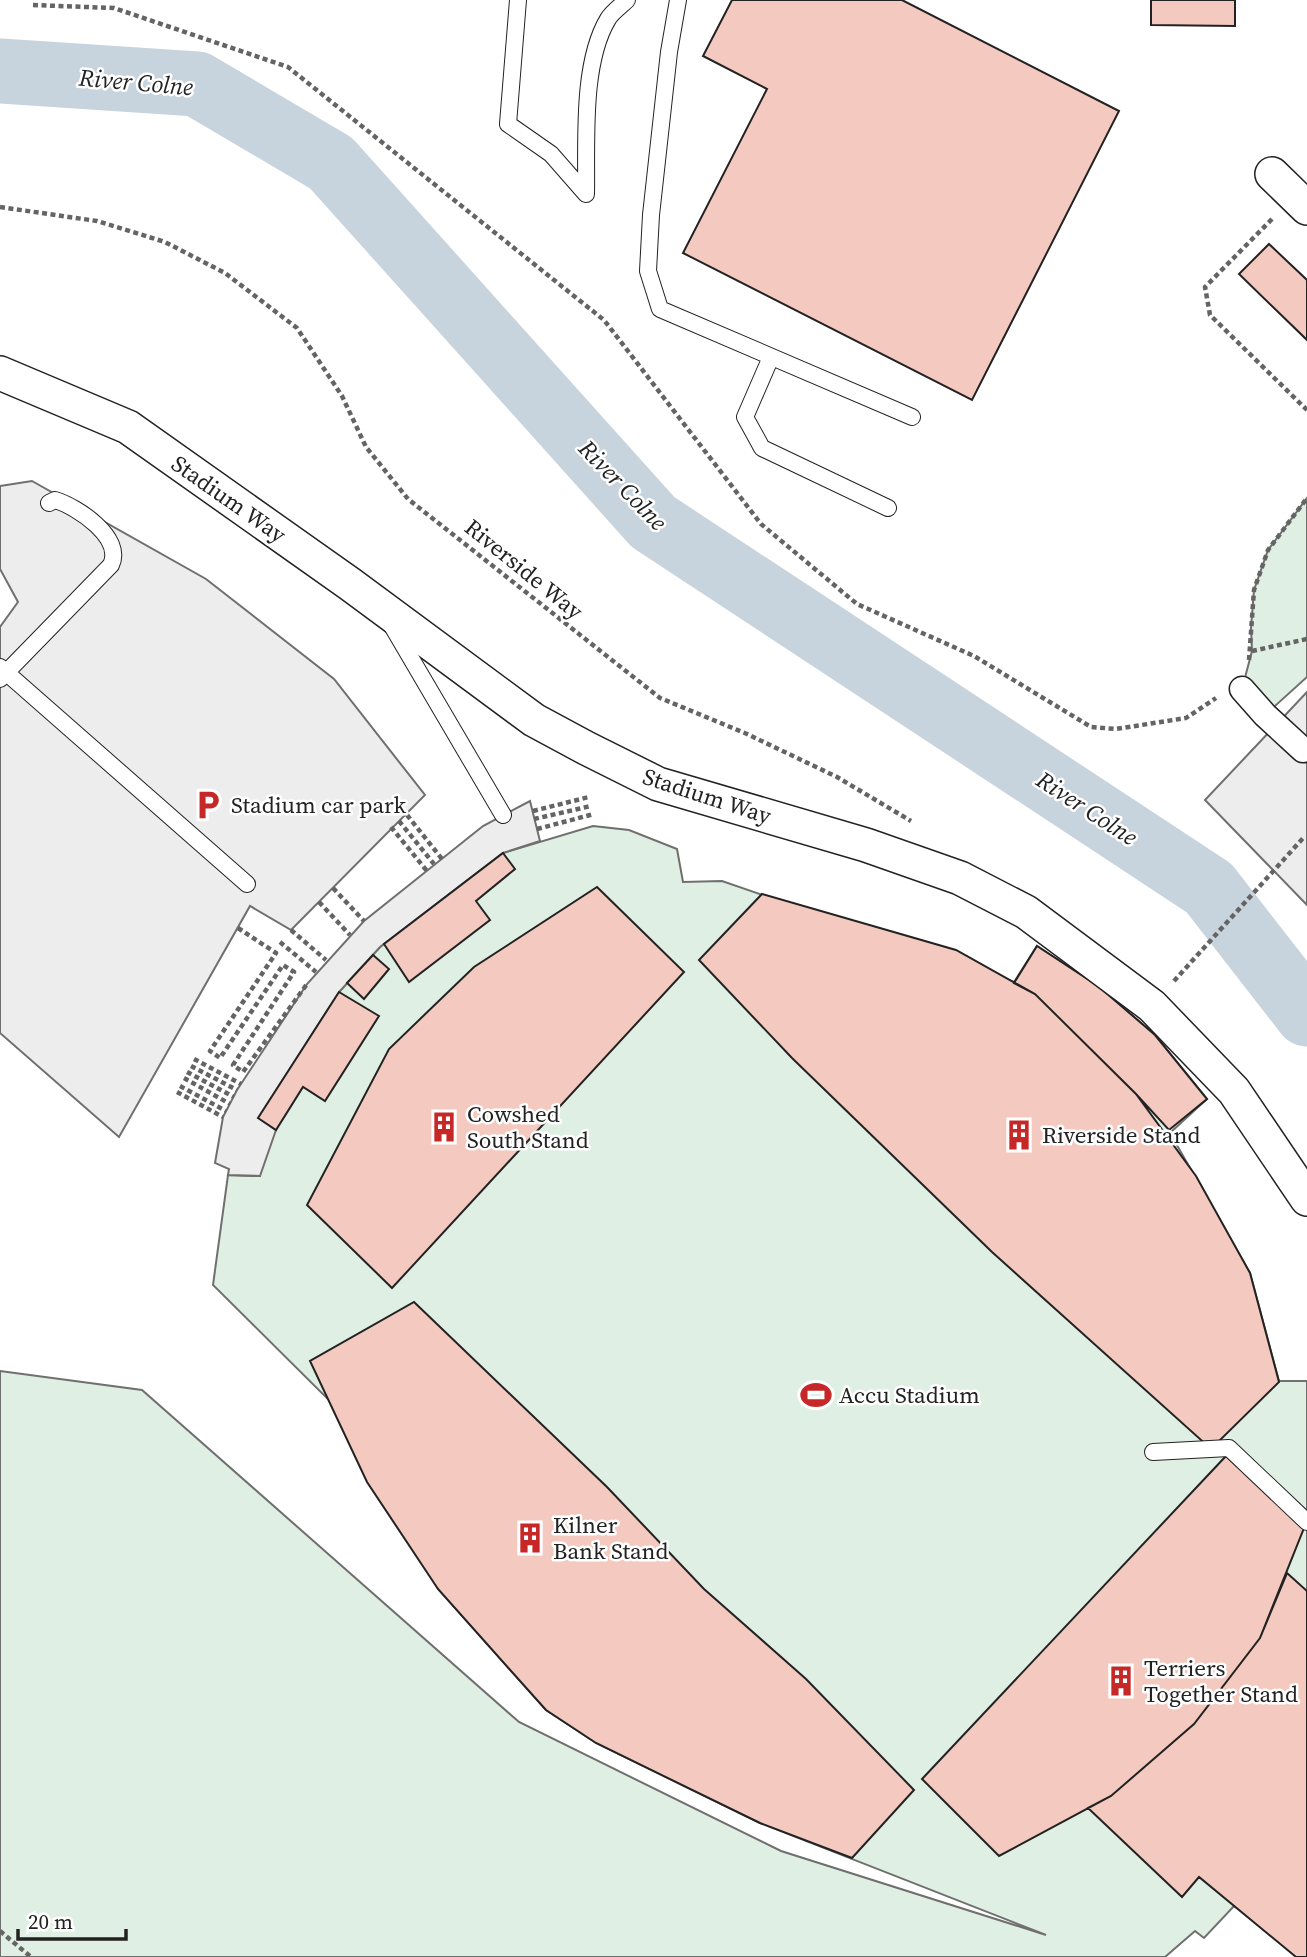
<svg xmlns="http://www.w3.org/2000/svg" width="1307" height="1957" font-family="'Source Serif 4',serif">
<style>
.green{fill:#e0efe3;stroke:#6f6f6f;stroke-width:2}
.parking{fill:#ededed;stroke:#6f6f6f;stroke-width:2}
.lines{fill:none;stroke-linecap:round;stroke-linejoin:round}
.river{stroke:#c7d3dd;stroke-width:65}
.building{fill:#f3c9c0;stroke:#222;stroke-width:2}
.service-casing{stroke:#222;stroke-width:18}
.pedestrian-casing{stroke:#222;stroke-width:27}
.minor-casing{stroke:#222;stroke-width:36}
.path{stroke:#646464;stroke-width:4.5;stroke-dasharray:5 3.5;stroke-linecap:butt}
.service{stroke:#fff;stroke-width:16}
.pedestrian{stroke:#fff;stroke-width:24}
.minor{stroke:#fff;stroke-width:33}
.labels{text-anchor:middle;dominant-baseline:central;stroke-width:5;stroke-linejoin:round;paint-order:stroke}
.street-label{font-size:23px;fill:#222;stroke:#fff}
.poi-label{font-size:23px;fill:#222;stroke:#fff;text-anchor:start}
.water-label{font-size:24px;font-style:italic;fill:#222;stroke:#fff}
</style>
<rect width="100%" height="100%" fill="#fff"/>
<!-- green -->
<path class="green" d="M1307 498V677L1265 715 1242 689 1252 651 1251 628 1254 590 1268 550Z
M593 826 629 830 677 849 683 882 722 881 1014 982 1037 946 1098 986 1155 1035 1207 1099 1170 1133 1250 1273 1279 1381H1307V1957L1234 1906 1204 1938 1195 1931 1165 1957H0V1371L142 1390 519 1722 781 1851 1046 1935 760 1823 596 1743 546 1710 438 1589 338 1409 213 1285 228 1175 260 1176 258 1118 339 992 380 947 503 853Z"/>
<!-- parking -->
<path class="parking" d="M32 481 206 579 334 679 425 795 291 930 250 906 119 1137 0 1033V627L18 602 0 569V486Z
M1307 692V905L1205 800Z
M530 801 540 841 503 853 380 947 339 992 259 1118 276 1130 260 1176 228 1175 229 1169 215 1163 223 1117 237 1090 307 984 364 921 483 826Z"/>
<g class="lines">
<!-- river -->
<path class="river" d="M0 71 197 84 331 163 653 522 1209 888 1307 1014"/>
</g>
<!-- building -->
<path class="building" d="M732 0H902L1119 111 972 400 683 253 767 89 703 56Z
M1151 0H1235V26L1151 25Z
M1269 244 1307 280V340L1239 274Z
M503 853 515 869 476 901 490 920 409 982 384 944Z
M597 887 684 972 392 1288 307 1205 389 1049 474 967Z
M762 894 956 950 1035 994 1136 1094 1196 1176 1250 1273 1279 1382 1211 1449 992 1252 792 1058 699 960Z
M1037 946 1098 986 1155 1035 1207 1099 1169 1130 1136 1094 1035 994 1014 983Z
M373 955 389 969 364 999 347 983Z
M339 992 379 1016 325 1101 303 1087 276 1130 258 1118Z
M414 1302 607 1487 704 1589 806 1679 914 1790 852 1858 760 1823 596 1743 546 1710 438 1589 367 1482 310 1361Z
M1226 1456 1304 1528 1260 1638 1194 1724 1111 1796 999 1856 922 1779Z
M1287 1573 1307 1591V1957H1296L1199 1877 1182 1897 1088 1808 1111 1796 1194 1724 1260 1638Z"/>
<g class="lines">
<!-- service casing -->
<g class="service-casing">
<path id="service" d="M518 0 508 124 551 154 586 194
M678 0 669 52 651 215 648 271 660 309 912 417
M586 194C587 143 581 64 608 19 612 12 621 6 627 0
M771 357 745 417 762 448 888 508
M392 626 503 815
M0 667 247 884
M0 679 111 565C124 538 78 507 55 500L49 503
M1153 1452 1229 1448 1307 1522"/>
</g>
<!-- pedestrian casing -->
<g class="pedestrian-casing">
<path id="pedestrian" d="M1242 689 1265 715 1303 750"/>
</g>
<!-- minor casing -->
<g class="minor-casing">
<path id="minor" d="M1272 174 1307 208
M0 373 128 427 350 584 534 720 586 748 658 784 866 845 960 878 1026 912 1152 1006 1234 1091 1307 1199"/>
</g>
<!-- path -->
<path class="path" d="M33 5 114 8 288 67 604 320 761 524 857 604 974 656 1091 727 1116 729 1186 718 1216 698
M0 207 97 221 165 242 225 273 297 328 342 396 366 447 408 499 660 698 747 734 837 777 911 821
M1272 219 1205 287 1210 315 1307 410
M1252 651 1307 639
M1249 660 1254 590 1268 550 1307 498
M533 811 589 797
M407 815 442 859
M534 819 591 806
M399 821 434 864
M391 827 427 871
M537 829 594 814
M333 888 364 921
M319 902 350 935
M238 928 276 953 210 1051 220 1058 283 965 294 972 233 1065 243 1072 307 984
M291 930 326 960
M280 942 316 972
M1174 981 1305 836
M194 1059 241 1084
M191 1066 237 1090
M187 1072 234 1097
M184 1078 230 1104
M180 1086 226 1111
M177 1092 223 1117
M0 1931 31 1957"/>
<!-- service -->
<use href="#service" class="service"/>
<!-- pedestrian -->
<use href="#pedestrian" class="pedestrian"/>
<!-- minor -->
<use href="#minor" class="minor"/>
</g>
<!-- icons -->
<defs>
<g id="parking-bare" transform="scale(2.415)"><path d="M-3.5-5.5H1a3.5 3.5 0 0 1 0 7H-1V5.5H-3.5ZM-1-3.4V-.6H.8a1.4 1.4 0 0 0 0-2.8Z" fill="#c62828" stroke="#fff" stroke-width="2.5" paint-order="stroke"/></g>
<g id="building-bare" transform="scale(2.415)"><path d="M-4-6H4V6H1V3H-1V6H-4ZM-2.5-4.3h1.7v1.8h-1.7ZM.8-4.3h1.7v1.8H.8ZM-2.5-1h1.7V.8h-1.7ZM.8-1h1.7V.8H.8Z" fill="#c62828" stroke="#fff" stroke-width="2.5" paint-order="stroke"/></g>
<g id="stadium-bare" transform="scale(2.415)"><path d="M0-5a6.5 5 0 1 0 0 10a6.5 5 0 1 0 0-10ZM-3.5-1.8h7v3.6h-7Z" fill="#c62828" stroke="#fff" stroke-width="2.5" paint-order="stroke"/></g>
</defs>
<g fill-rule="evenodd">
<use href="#parking-bare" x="208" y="805"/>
<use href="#building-bare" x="444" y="1127"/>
<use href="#building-bare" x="1019" y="1135"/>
<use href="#stadium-bare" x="816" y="1395"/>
<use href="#building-bare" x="530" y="1538"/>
<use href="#building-bare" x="1121" y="1681"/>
</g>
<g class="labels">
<!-- street labels -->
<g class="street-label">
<text transform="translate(229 499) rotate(35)">Stadium Way</text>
<text transform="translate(524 569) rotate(39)">Riverside Way</text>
<text transform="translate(707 796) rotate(18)">Stadium Way</text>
</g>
<!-- poi labels -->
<g class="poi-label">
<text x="231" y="805">Stadium car park</text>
<text x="467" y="1114">Cowshed<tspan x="467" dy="26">South Stand</tspan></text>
<text x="1042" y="1135">Riverside Stand</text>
<text x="839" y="1395">Accu Stadium</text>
<text x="553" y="1525">Kilner<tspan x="553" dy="26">Bank Stand</tspan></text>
<text x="1144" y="1668">Terriers<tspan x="1144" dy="26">Together Stand</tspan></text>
</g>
<!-- water labels -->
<g class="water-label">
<text transform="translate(136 82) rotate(5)">River Colne</text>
<text transform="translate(623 485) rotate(46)">River Colne</text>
<text transform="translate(1087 808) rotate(33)">River Colne</text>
</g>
</g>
<!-- scale -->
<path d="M18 1929v10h108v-10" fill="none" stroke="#222222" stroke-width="3.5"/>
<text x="28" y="1929" font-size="21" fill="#222222" stroke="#ffffff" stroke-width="5" paint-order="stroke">20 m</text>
</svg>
